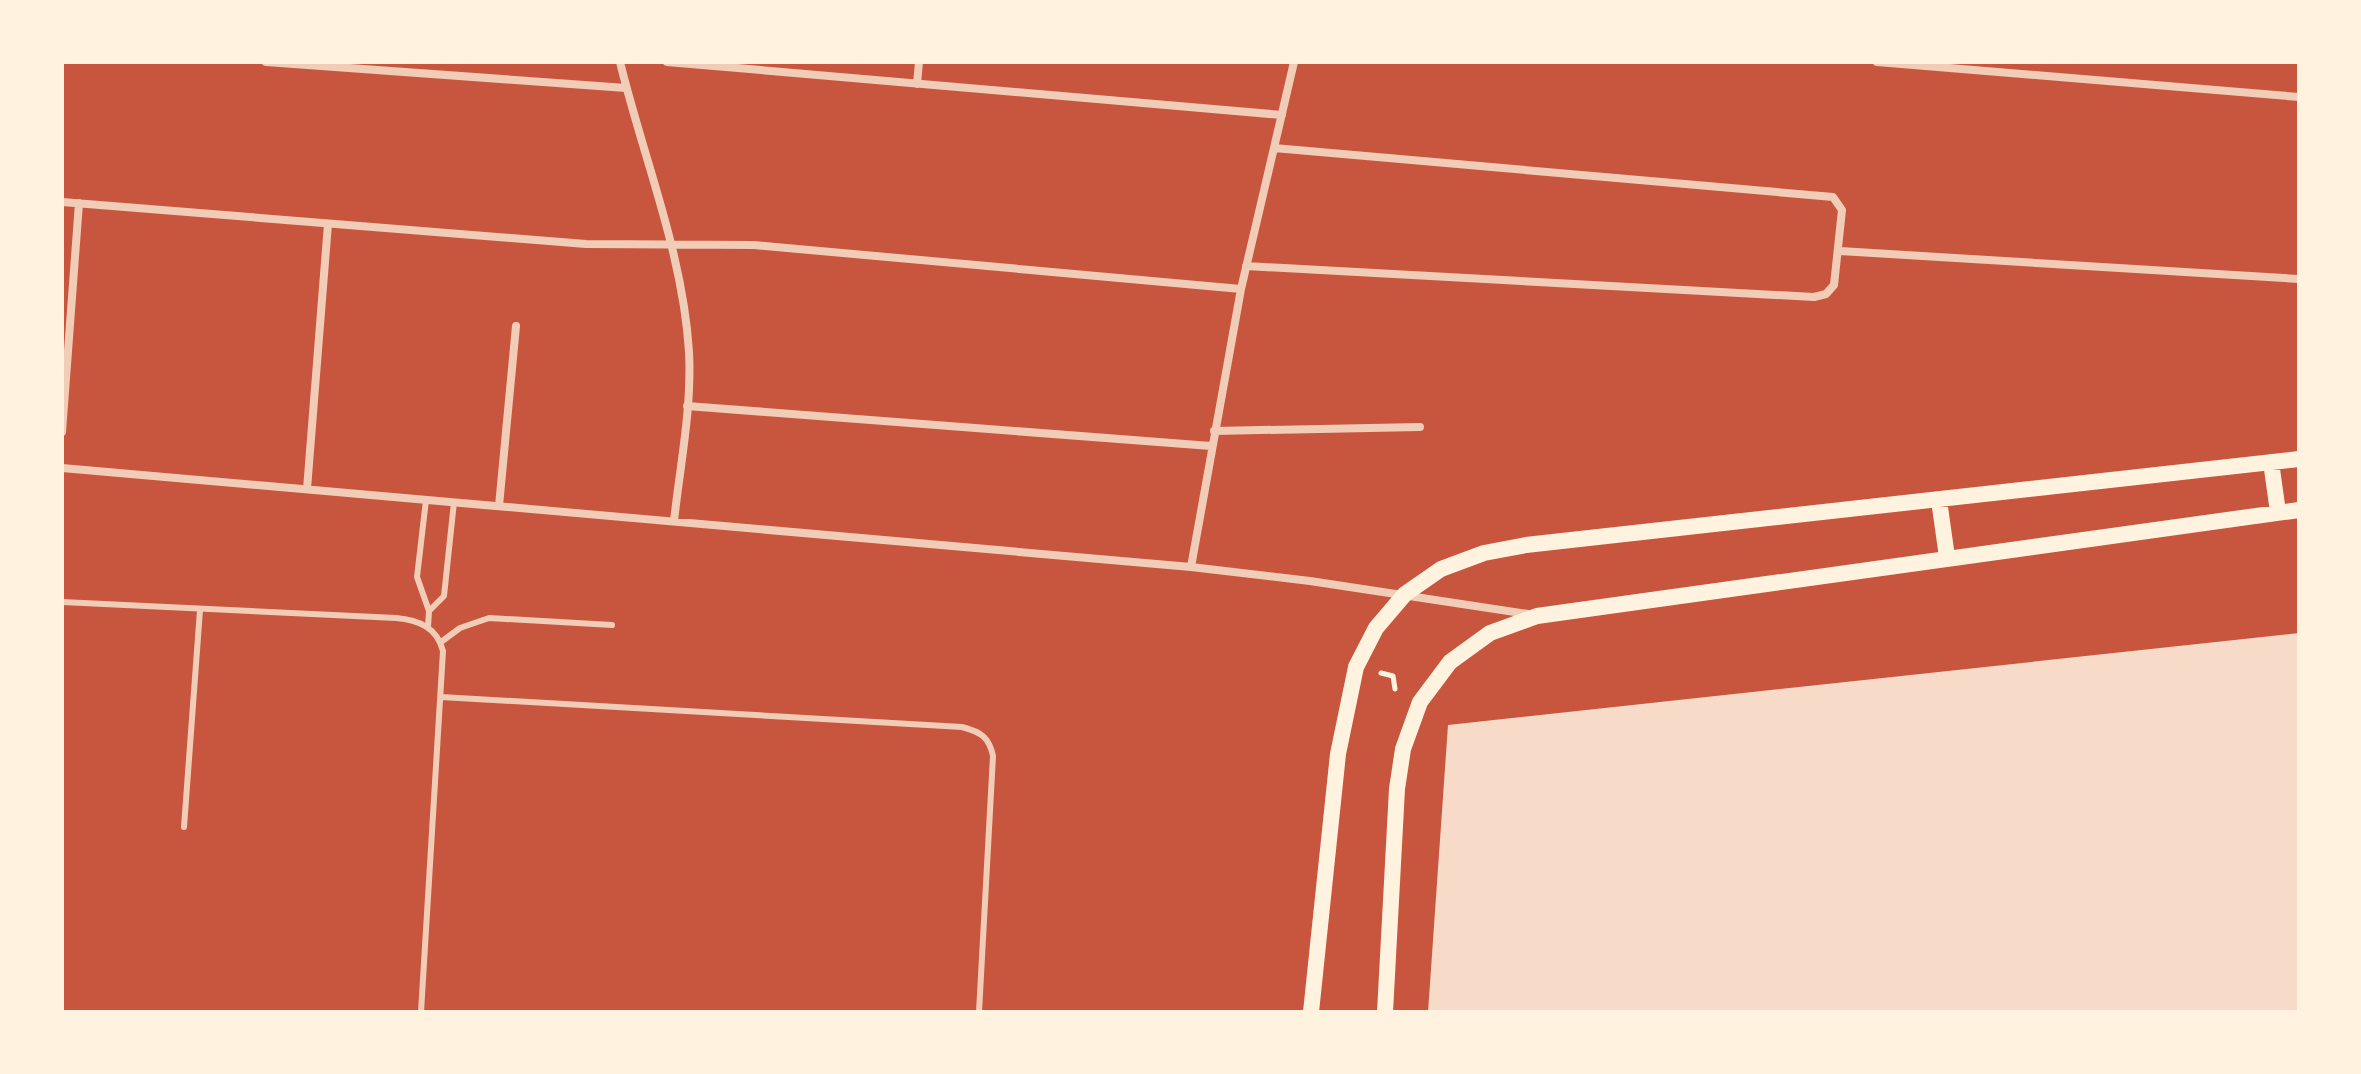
<svg xmlns="http://www.w3.org/2000/svg" width="2361" height="1074" font-family="Montserrat,sans-serif">
<style>
.building{fill:#f7dbc8}
.lines{fill:none;stroke-linecap:round;stroke-linejoin:round}
.path{stroke:#fff3e0;stroke-width:5}
.service{stroke:#f1ccb7;stroke-width:6}
.minor{stroke:#f1ccb7;stroke-width:8}
.secondary{stroke:#fff3e0;stroke-width:16}
</style>
<rect width="100%" height="100%" fill="#c8553d"/>
<!-- building -->
<path class="building" d="M2299 633V1012H1428L1448 725Z"/>
<g class="lines">
<!-- path -->
<path class="path" d="M1381 673 1393 676 1395 689"/>
<!-- service -->
<path class="service" d="M426 500 417 577 429 611 428 627
M62 602 396 618C418 620 437 627 443 651L421 1012
M429 611 444 596 454 502
M441 642 460 628 489 618 612 625
M441 697 962 727C981 732 989 737 993 756L979 1012
M184 827 200 610"/>
<!-- minor -->
<path class="minor" d="M266 62 626 88
M620 62C643 157 683 253 689 352 692 408 680 466 674 521
M667 62 1282 115
M1877 62 2299 97
M917 84 919 62
M62 202 586 244 754 245 1241 289
M1840 251 2299 279
M1246 266 1814 297 1826 294 1834 285 1842 210 1833 197 1274 148
M687 406 1211 446
M1214 431 1420 427
M62 432 79 203
M62 468 1191 567 1310 581 1528 614
M307 489 328 224
M499 506 516 326
M1191 567 1241 289 1294 62"/>
<!-- secondary -->
<path class="secondary" d="M2271 462 2278 512
M1939 500 1947 557
M1311 1012 1338 754 1356 667 1376 628 1405 594 1441 569 1484 553 1526 545 2299 459
M1385 1012 1397 789 1403 749 1420 702 1450 662 1490 633 1537 616 2299 510"/>
</g>
<!-- border -->
<rect width="2361" height="1074" fill="none" stroke="#fff3e0" stroke-width="128"/>
</svg>
